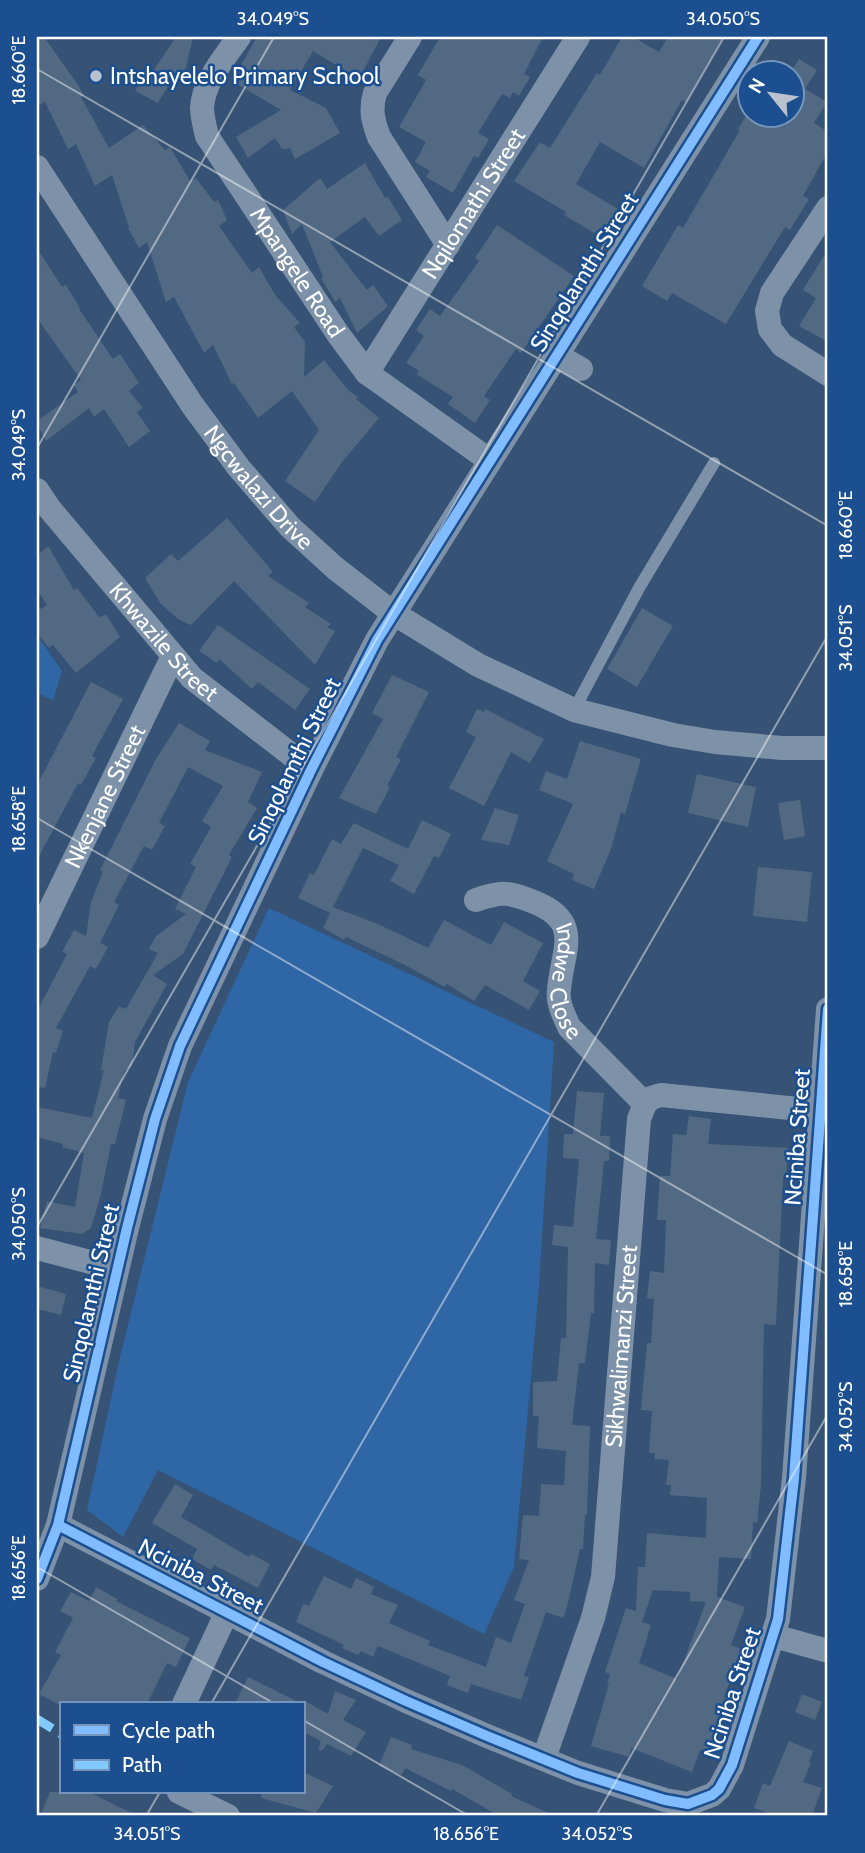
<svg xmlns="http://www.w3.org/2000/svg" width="865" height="1853" font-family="Cabin,sans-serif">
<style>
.green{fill:#2f66a5}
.building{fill:#526984;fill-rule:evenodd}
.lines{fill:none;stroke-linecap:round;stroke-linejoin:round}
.service{stroke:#7d92a8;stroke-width:12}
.minor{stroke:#7d92a8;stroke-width:24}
.quiet{stroke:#80caff;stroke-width:9;stroke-dasharray:18 9;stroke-linecap:butt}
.cycleway-casing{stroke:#1b4f8f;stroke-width:15}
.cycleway{stroke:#80bcff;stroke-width:10}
.ticks{fill:none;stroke:#fff;stroke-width:2;stroke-opacity:0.45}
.poi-dot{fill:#b9c2ce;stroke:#1b4f8f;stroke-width:2.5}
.labels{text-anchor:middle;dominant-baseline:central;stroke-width:5;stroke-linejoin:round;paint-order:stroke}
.poi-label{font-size:23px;fill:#fff;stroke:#1b4f8f;text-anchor:start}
.street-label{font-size:23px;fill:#fff;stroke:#1b4f8f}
.neatline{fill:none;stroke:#fff;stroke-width:2.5}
.ticks-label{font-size:18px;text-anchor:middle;fill:#fff}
</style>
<rect width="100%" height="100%" fill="#365274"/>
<!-- green -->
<path class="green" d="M37 635 62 671 53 701 37 692Z
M269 908 554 1042 539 1287 514 1567 484 1634 158 1470 123 1537 87 1510 120 1357 188 1082Z"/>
<!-- building -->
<path class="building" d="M37 37H44L76 82 84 95 81 97 109 148 143 125 165 150 170 147 190 181 196 178 214 202 218 200 227 220 219 226 252 273 259 267 275 295 300 323 294 327 305 342 304 377 324 360 348 390 358 397 356 399 379 418 342 462 315 502 285 481 319 430 292 391 258 418 234 383 232 384 213 345 204 353 174 297 166 302 147 242 139 248 128 228 129 227 112 175 95 186 76 144 68 149 45 102 37 106Z
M176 37H193L185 71 179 82 173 78 158 103 135 91 147 71 151 74Z
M257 37H381L359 79 313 51 290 90 326 108 340 133 295 159 290 148 282 149 275 138 248 158 236 137 281 110 232 81Z
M440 37H543L524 74 530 77 519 96 513 92 510 98 502 94 478 133 489 139 478 158 474 156 453 193 426 177 430 171 415 162 426 142 399 127 426 80 418 75Z
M622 37H633L659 52 668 37H723L686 102 682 100 644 168 600 142 576 184 618 209 601 237 564 215 566 212 514 181 540 142 550 148 597 73 600 75Z
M799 59 817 70 805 89 827 102 814 123 828 132V151L803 196 809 199 790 230 785 227 726 324 672 293 667 301 642 286 678 225 683 228 740 130 738 129 746 116H792V70Z
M365 163 385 198 388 197 402 220 379 236 365 217 330 242 367 290 373 285 388 306 357 333 340 298 335 302 321 278 323 277 302 224 292 234 283 210 320 178 327 189Z
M497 225 574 276 521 353 516 349 484 396 490 400 475 423 448 404 453 397 416 374 419 371 406 363 424 336 416 330 430 309 440 316 479 261 475 258Z
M37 248 62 287 66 285 80 308 79 309 113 359 120 354 139 383 129 391 143 408 137 412 150 431 129 447 104 409 94 417 89 408 46 441 37 424V421L78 392 74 385 81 380 37 318Z
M828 249V342L799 326 816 298 803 290Z
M227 518 273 572 268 576 309 603 305 607 331 624 327 627 335 631 315 665 234 581 191 625 178 619 160 603 145 578 171 554 178 561Z
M48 546 74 590 77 588 100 618 106 614 120 637 76 673 53 645 49 648 37 633V611L47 605 37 590V556Z
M642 608 673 626 637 687 607 669Z
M218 625 310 689 295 710 258 682 252 689 219 659 217 663 199 651Z
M392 675 429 692 396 757 401 759 387 786 390 787 376 814 339 798 383 719 372 713Z
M91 682 123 699 92 756 96 758 81 785 78 783 37 860V785Z
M477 709 484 712 485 709 544 739 530 763 511 752 484 806 449 788 476 737 466 732Z
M179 723 210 741 205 750 262 772 248 802 257 808 229 855 232 857 183 954 153 975 167 984 135 1042 132 1066 124 1071 118 1098 126 1100 115 1144H111L101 1194 91 1228 82 1234 40 1228 47 1201 75 1207 84 1153 62 1147 63 1144 37 1137V1107L92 1118 104 1070H101L109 1022 119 1006 126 1009 158 953 149 949 156 936 186 914 175 909 196 867 190 864 211 827 202 821 223 786 188 767 159 823 165 826 152 850 144 846 114 902 119 905 100 943 108 947 96 969 90 966 56 1028 63 1031 56 1053 53 1052 45 1088 37 1087V1011L67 954 62 952 74 930 86 936 91 902 103 872 100 870 156 759Z
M580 741 641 759 625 814 621 813 611 849 594 889 572 880 574 874 547 861 573 804 539 790 546 771 567 779Z
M697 774 756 787 748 827 688 813Z
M800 800 805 836 784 840 778 803Z
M495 808 519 815 509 845 481 840Z
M422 820 451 834 439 858 434 856 414 894 390 881 399 865 363 848 330 913 298 898 310 873 314 875 332 839 341 844 354 823 408 849Z
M758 867 812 872 807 922 753 916Z
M333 907 378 924 428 948 444 920 491 945 504 922 543 943 523 981 540 991 529 1010 485 985 474 1001 447 984 445 987 405 965 346 937 344 940 323 928Z
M577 1091 604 1093 600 1136H610L609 1161H604L596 1239 611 1240 609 1265 595 1263 594 1313H591L585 1363H579L572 1425 590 1426 587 1515H585L583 1549H580L568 1603 563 1618 546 1612 524 1676 529 1677 521 1700 471 1684 468 1693 447 1685 450 1676 378 1646 373 1657 361 1651 358 1655 342 1648 344 1645 296 1622 303 1604 309 1606 324 1576 351 1589 356 1578 374 1587 371 1594 398 1605 389 1623 430 1641 428 1645 486 1667 496 1637 511 1643 525 1604 514 1600 529 1560 519 1559 523 1515 539 1516 541 1484 564 1485 566 1451 537 1448 539 1416H533V1382L557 1381 561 1338H566L568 1247 552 1245 554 1225 573 1227 579 1159 563 1158 564 1134H573Z
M689 1116 711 1119 708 1144 788 1148 786 1178H783L776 1325 764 1324 761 1485 757 1523 753 1522 751 1559 719 1557 717 1597 745 1607 731 1645 742 1649 724 1697 731 1700 709 1754 700 1750 692 1772 631 1748 629 1757 591 1746 609 1684 607 1683 610 1674 605 1672 626 1608 636 1611 638 1567H645L647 1533 706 1538 707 1498 670 1495 671 1485H666L669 1460 654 1459 655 1453H649L652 1411 641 1410 647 1343H651L654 1299 647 1298 650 1271 664 1273 666 1220H657L660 1176H670L673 1134 686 1135ZM653 1590 690 1592V1601L706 1602 677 1679 639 1663 651 1625 642 1622Z
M37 1286 66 1294 61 1315 37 1309Z
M175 1484 193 1495 181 1517 249 1557 251 1554 270 1564 258 1588 214 1565 211 1570 192 1559 197 1549 152 1523Z
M96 1587 117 1599 116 1601 190 1638 176 1667 167 1663 147 1704H58L39 1694 61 1655 55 1652 73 1618 60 1611 71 1592 89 1601Z
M248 1677 302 1704H235Z
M335 1691 356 1700 343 1720 366 1732 351 1756 327 1744 322 1751 318 1749 321 1741 303 1732V1700L328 1714Z
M802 1694 822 1702 815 1720 795 1712Z
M391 1737 412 1745 411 1749 462 1765 512 1794 511 1796 555 1816H499L452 1789 451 1791 405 1768 402 1775 379 1766Z
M789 1741 813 1751 809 1762 811 1763 803 1782 822 1788 812 1816H777L754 1808 763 1783 770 1786Z
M303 1772 333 1786 316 1813 261 1798 262 1792H303Z
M50 1792H89L137 1816H40Z"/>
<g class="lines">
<!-- service -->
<path class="service" d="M574 710 639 588 714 463"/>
<!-- minor -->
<g class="minor">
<path id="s1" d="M239 37C225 57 203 82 202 108 202 117 205 127 207 136L338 334 367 373 489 460"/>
<path d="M410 37 375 93C370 110 373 121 379 137L448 245"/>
<path id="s2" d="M37 167 193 406 239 468 290 527 335 568 393 613 478 665 574 710 673 735 715 742 782 748H828"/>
<path d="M828 208 772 293 767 311 770 329 782 345 828 374"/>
<path d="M556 355 581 369"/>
<path id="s3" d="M367 373 578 37"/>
<path id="s4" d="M37 490 49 508 192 678 311 770"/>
<path id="s5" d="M476 900C502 891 510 892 534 902 584 922 562 950 559 990 557 1003 564 1015 569 1027L645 1104"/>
<path id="s6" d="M37 937 172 658"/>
<path d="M37 1248 117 1269"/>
<path d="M58 1525 323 1662 406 1701 487 1736 578 1773 665 1800 688 1804 712 1795 719 1789 732 1765 778 1619 794 1478 828 1009"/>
<path d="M37 1579 58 1525 127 1228 155 1119 180 1046 311 770 377 640 758 37"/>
<path d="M774 1636 828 1651"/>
<path d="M184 1704 226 1614"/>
<path id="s7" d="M544 1758 593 1618 603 1577 639 1119 645 1104 651 1098 661 1095 819 1111"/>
<path d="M179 1792 228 1816"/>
</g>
<!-- quiet -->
<path class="quiet" d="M37 1719 61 1734"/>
<!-- cycleway casing -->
<g class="cycleway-casing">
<path id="cycleway" d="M58 1525 323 1662 406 1701 487 1736 578 1773 665 1800 688 1804 712 1795 719 1789 732 1765 778 1619 794 1478 828 1009
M37 1579 58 1525 127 1228 155 1119 180 1046 311 770 377 640 758 37"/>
</g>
<!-- cycleway -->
<use href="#cycleway" class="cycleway"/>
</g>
<!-- ticks -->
<path class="ticks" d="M37 69 828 526M37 448 274 37M37 818 828 1275M37 1227 724 37M37 1567 275 1704M211 1704 828 635M303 1720 469 1816M146 1816 160 1792M596 1816 828 1414"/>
<!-- markers -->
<circle class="poi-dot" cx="96" cy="76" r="7"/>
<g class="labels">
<!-- poi labels -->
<g class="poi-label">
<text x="110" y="76">Intshayelelo Primary School</text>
</g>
<!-- street labels -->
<g class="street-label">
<text stroke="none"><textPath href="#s3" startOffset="200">Nqilomathi Street</textPath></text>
<text stroke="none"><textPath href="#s1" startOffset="273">Mpangele Road</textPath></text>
<text transform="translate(584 272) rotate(-58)">Sinqolamthi Street</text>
<text stroke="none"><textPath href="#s2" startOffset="390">Ngcwalazi Drive</textPath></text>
<text stroke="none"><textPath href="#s4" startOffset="198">Khwazile Street</textPath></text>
<text transform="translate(294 761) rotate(-64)">Sinqolamthi Street</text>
<text stroke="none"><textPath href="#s6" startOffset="156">Nkenjane Street</textPath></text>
<text stroke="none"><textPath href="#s5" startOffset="156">Indwe Close</textPath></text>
<text transform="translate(797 1137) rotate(-86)">Nciniba Street</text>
<text transform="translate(91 1293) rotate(-77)">Sinqolamthi Street</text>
<text stroke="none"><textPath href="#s7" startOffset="422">Sikhwalimanzi Street</textPath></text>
<text transform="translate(201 1576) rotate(27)">Nciniba Street</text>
<text transform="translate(732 1693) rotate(-72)">Nciniba Street</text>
</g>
</g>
<!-- border -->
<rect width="865" height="1853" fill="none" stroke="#1b4f8f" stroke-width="77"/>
<!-- legend -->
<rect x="60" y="1702" width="245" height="91" fill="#1b4f8f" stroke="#7695bc" stroke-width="2"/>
<rect x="74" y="1725" width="35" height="10" fill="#80bcff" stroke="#7695bc" stroke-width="2"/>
<text x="122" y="1738" font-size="21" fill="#ffffff">Cycle path</text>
<rect x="74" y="1760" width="35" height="10" fill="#80caff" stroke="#7695bc" stroke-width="2"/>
<text x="122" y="1772" font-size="21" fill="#ffffff">Path</text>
<!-- north arrow -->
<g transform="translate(771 94) rotate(300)"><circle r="33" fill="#1b4f8f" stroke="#7695bc" stroke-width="2"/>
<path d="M0-5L12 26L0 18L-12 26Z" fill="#b9c2ce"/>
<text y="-10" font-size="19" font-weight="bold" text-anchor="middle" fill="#ffffff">N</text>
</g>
<rect x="38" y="38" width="788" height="1776" class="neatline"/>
<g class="ticks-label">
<text x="273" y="25">34.049°S</text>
<text x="723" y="25">34.050°S</text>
<text transform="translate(19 70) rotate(-90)" y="6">18.660°E</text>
<text transform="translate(19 445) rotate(-90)" y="6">34.049°S</text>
<text transform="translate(846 525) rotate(-90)" y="6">18.660°E</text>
<text transform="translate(846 638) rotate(-90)" y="6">34.051°S</text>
<text transform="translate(19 819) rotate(-90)" y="6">18.658°E</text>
<text transform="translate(19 1224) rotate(-90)" y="6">34.050°S</text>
<text transform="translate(846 1274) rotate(-90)" y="6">18.658°E</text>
<text transform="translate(846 1417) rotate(-90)" y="6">34.052°S</text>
<text transform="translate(19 1568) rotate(-90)" y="6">18.656°E</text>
<text x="147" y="1840">34.051°S</text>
<text x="466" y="1840">18.656°E</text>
<text x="597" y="1840">34.052°S</text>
</g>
</svg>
